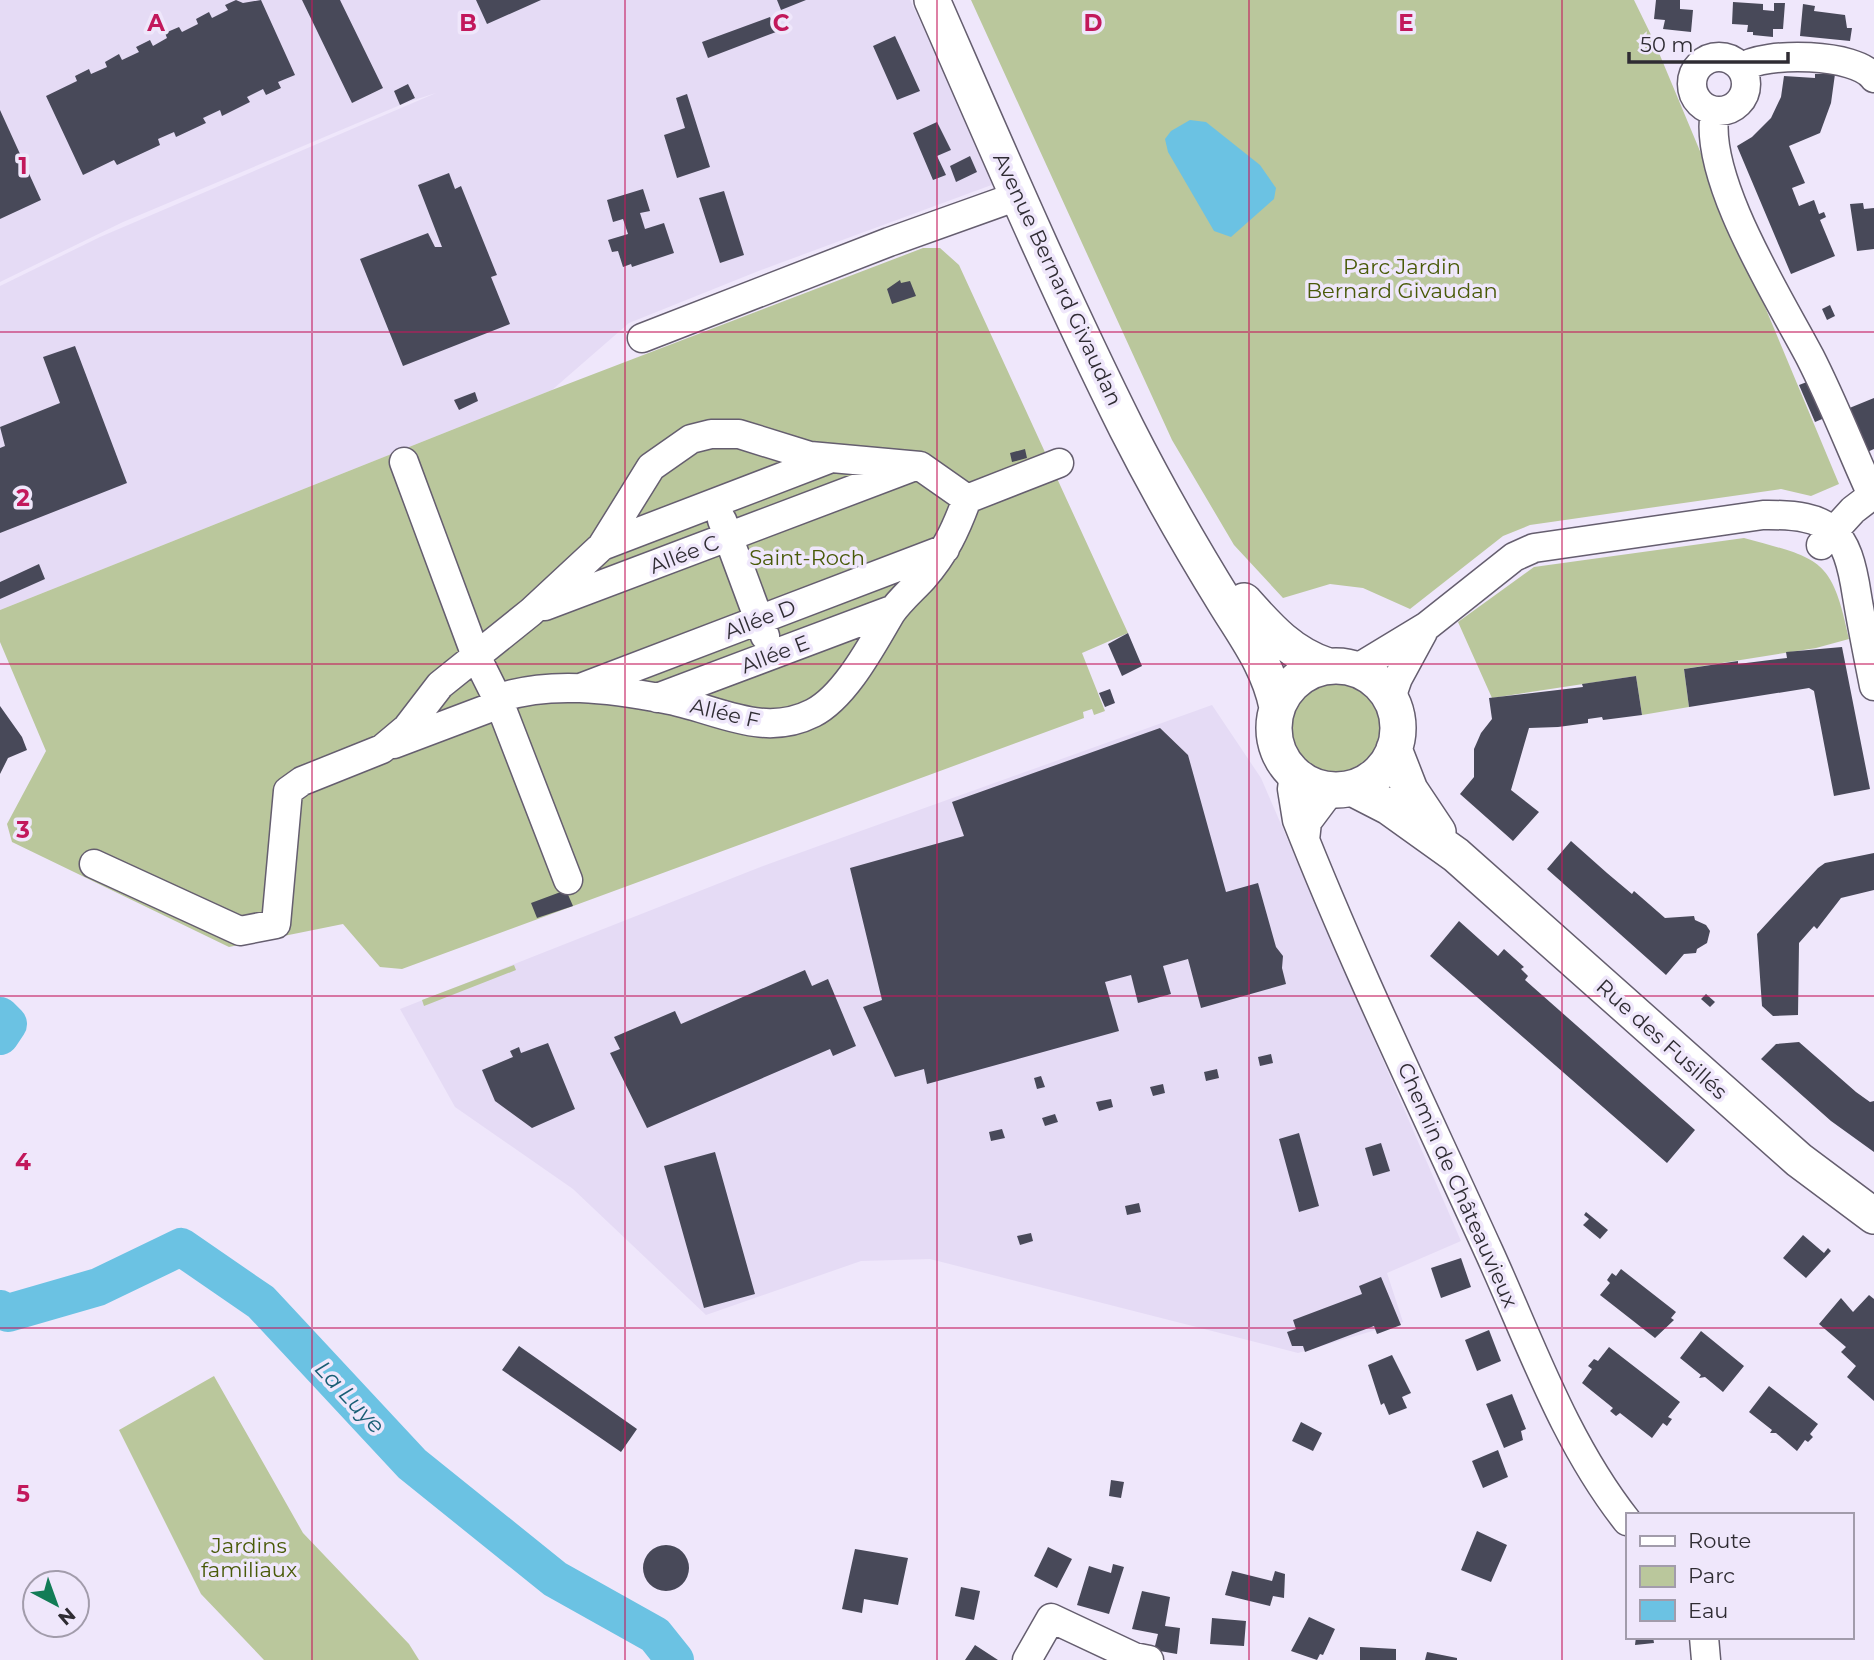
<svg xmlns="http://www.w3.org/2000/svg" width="1874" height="1660" font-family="Montserrat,sans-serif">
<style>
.built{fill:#e5dbf5}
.green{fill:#bac79c}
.water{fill:#6bc2e3}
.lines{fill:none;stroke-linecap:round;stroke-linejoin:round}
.river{stroke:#6bc2e3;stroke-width:38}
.building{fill:#484959}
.minor-casing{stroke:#655e6f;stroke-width:31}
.major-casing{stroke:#655e6f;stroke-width:38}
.minor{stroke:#fff;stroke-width:28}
.major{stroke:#fff;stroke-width:35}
.grid{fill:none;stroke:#c2185b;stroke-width:2;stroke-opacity:0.55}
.labels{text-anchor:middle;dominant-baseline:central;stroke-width:7;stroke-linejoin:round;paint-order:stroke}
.park-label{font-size:21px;fill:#495a09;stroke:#efe7fb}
.street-label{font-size:21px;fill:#2f2c33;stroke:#efe7fb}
.water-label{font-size:23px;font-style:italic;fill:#195e75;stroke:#efe7fb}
.grid-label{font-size:23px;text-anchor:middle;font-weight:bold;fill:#c2185b;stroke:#efe7fb;stroke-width:7;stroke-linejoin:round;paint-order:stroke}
</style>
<rect width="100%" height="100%" fill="#efe7fb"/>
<!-- built -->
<path class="built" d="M0 0H910L997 183 761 270 629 323 552 390 0 610V286L100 237 436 93 405 103 123 222 0 282Z
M1212 705 1261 778 1461 1241 1387 1273 1403 1322 1298 1353 930 1259 861 1261 706 1315 573 1189 455 1107 400 1009 763 866Z"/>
<!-- green -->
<path class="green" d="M971 0H1634L1654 41 1839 484 1811 496 1781 489 1530 525 1503 536 1410 609 1363 588 1330 584 1283 598 1234 545 1172 440Z
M923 248H940L959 265 1128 633 1082 653 1105 711 1094 715 1092 709 1083 712 1084 718 402 969 380 967 343 924 229 947 12 842 7 824 46 751 0 642V610L552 390Z
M1744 538C1821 559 1832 558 1849 639L1816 648 1684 669 1689 707 1642 715 1636 676 1492 698 1458 622 1534 567Z
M1291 728a46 46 0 1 1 92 0a46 46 0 1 1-92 0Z
M514 965 516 970 424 1006 422 1000Z
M214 1376 303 1533 409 1644 419 1660H264L201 1594 119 1430Z"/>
<!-- water -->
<path class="water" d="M1190 120 1206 122 1260 165 1276 188 1274 199 1231 237 1214 231 1168 152 1165 139 1171 131Z"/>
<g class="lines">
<!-- river -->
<path class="river" d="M0 1016 8 1024 0 1036
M0 1309 8 1313 98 1287 181 1247 261 1302 412 1464 555 1579 655 1635 675 1660"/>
</g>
<!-- building -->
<path class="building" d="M236 0 243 3 261 0 295 75 278 82 281 88 266 95 263 89 247 97 250 102 222 116 220 110 203 118 206 123 176 137 174 132 158 139 160 145 117 165 114 160 83 175 46 96 77 81 75 76 89 69 91 74 107 67 105 62 119 54 122 60 139 52 136 47 150 40 153 46 167 38 165 33 179 27 182 32 198 24 196 19 209 12 212 18 228 10 225 5Z
M302 0H340L383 88 352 103Z
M476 0H541L487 24Z
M777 0H806L781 10Z
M1656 0H1680V9L1693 10 1691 32 1663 29 1665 20 1654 19Z
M1733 2 1763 4V10L1774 11V3H1785L1783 29H1773V37L1753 35V32H1747L1748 25 1732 24Z
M1803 4 1815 6 1814 11 1845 15 1847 28H1852L1850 41 1800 36Z
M770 17 776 32 708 58 702 42Z
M895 36 920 91 897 100 873 46Z
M1815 74H1835L1831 103 1820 133 1789 146 1805 183 1792 188 1799 206 1814 200 1819 214 1824 212 1826 217 1820 220 1835 256 1791 274 1737 146 1752 137 1771 118 1781 97 1784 76 1815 78Z
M408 84 415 98 400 105 394 91Z
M687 94 710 167 677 178 664 135 685 128 676 98Z
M0 110 41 200 0 219Z
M937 122 951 150 937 156 946 175 933 180 913 133Z
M970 156 977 172 956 182 950 166Z
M449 173 455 189 461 186 497 275 491 277 510 324 403 366 360 259 428 233 435 247H442L418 185Z
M643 189 650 211 640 213 645 229 664 223 674 253 632 267 631 264 623 267 618 251 612 252 608 240 628 234 623 219 613 222 607 200Z
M724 191 744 255 720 263 699 198Z
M1863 203 1864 209 1874 208V249L1857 251 1850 204Z
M900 280 901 283 910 281 916 296 892 304 887 289Z
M1830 305 1835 316 1827 320 1822 309Z
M75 346 127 483 0 533V448L5 446 0 427 60 403 43 357Z
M1812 380 1827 417 1815 422 1799 385Z
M475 392 478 401 459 410 454 400Z
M1874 398V449L1865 453 1847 409Z
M1025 449 1027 458 1012 462 1010 453Z
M39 564 45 579 0 599V582Z
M1128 633 1142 666 1122 676 1108 644Z
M1842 647 1870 789 1834 796 1814 691 1809 688 1689 707 1684 669 1738 661V664L1787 658 1786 652Z
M1636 676 1642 715 1603 720 1602 717 1588 719V723L1558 727 1529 728 1511 790 1539 812 1513 841 1460 794 1474 777V749L1481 733 1492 719 1489 698 1583 687 1582 684Z
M1110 689 1115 703 1105 707 1099 693Z
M0 706 22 737 27 750 8 758 0 774Z
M1160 728 1188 755 1226 892 1258 883 1276 947 1283 956 1282 968 1286 984 1201 1008 1188 959 1163 966 1171 994 1138 1003 1131 975 1105 982 1119 1031 927 1084 924 1069 895 1077 863 1007 882 1000 850 868 964 836 952 802Z
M1571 841 1607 873 1632 894 1634 891 1665 918 1694 916 1695 920 1706 925 1710 931 1707 943 1697 949 1696 953 1684 954 1666 975 1547 869Z
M1874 853V890L1841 898 1817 929 1814 926 1799 943 1798 1015 1773 1016 1762 1006 1757 934 1818 868 1825 863Z
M566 890 573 906 537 918 531 903Z
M1459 921 1498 956 1504 949 1524 967 1521 969 1528 976 1525 980 1695 1130 1667 1163 1430 956Z
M805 970 812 986 828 979 856 1046 833 1056 830 1049 647 1128 610 1053 620 1049 614 1037 675 1011 681 1024Z
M1706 994 1715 1002 1710 1007 1701 999Z
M1799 1042 1856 1092 1870 1102 1874 1101V1152L1831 1121 1761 1059 1776 1044Z
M548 1043 575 1109 532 1128 495 1101 482 1070 513 1057 510 1051 519 1047 521 1053Z
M1271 1054 1273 1063 1260 1066 1258 1057Z
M1217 1069 1219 1078 1206 1081 1204 1072Z
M1041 1076 1045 1087 1037 1089 1034 1078Z
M1163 1084 1165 1093 1153 1096 1150 1087Z
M1111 1099 1113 1107 1099 1111 1096 1102Z
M1055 1114 1058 1122 1045 1126 1042 1118Z
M1002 1129 1005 1138 991 1141 989 1132Z
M1299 1133 1319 1206 1299 1212 1279 1139Z
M1381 1143 1390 1171 1373 1176 1365 1148Z
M715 1152 755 1294 704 1308 664 1166Z
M1139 1203 1141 1212 1127 1215 1125 1206Z
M1586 1212 1608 1230 1600 1239 1583 1225 1589 1219 1584 1215Z
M1031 1233 1033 1241 1020 1245 1017 1236Z
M1803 1235 1824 1253 1828 1248 1831 1251 1806 1278 1783 1258Z
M1461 1258 1471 1287 1441 1298 1431 1268Z
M1621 1269 1676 1312 1671 1318 1674 1320 1655 1338 1600 1295 1610 1283 1607 1280 1612 1273 1616 1276Z
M1381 1277 1401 1325 1377 1334 1374 1326 1305 1352 1303 1346H1292L1287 1332 1296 1329 1293 1320 1362 1294 1359 1286Z
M1869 1295 1874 1299V1401L1847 1377 1856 1366 1841 1352 1846 1347 1819 1324 1841 1298 1853 1312Z
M1489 1330 1501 1361 1477 1371 1465 1340Z
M1701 1331 1744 1366 1723 1392 1705 1377 1699 1378 1701 1375 1680 1358Z
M519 1346 637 1429 621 1452 502 1370Z
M1609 1347 1680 1402 1668 1417 1672 1419 1667 1426 1663 1423 1652 1438 1620 1413 1616 1416 1610 1411 1613 1408 1582 1383 1592 1369 1588 1366 1594 1359 1598 1361Z
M1392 1355 1411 1393 1402 1397 1407 1408 1389 1415 1384 1403 1381 1405 1368 1365Z
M1769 1386 1818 1424 1810 1434 1813 1437 1808 1442 1805 1440 1797 1451 1776 1433H1770L1772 1430 1749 1412Z
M1512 1394 1526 1429 1521 1431 1523 1440 1504 1448 1486 1404Z
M1301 1422 1322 1433 1313 1451 1292 1441Z
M1498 1450 1508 1477 1483 1488 1472 1461Z
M1111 1480 1124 1482 1121 1498 1109 1496Z
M1477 1531 1507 1545 1491 1582 1461 1570Z
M643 1568a23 23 0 1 1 46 0a23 23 0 1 1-46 0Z
M1048 1547 1072 1559 1057 1588 1034 1576Z
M855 1549 908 1558 898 1605 864 1599 862 1613 842 1609Z
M1113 1564 1124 1567 1109 1614 1077 1605 1089 1566 1111 1573Z
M1232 1571 1272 1581 1275 1571 1285 1574 1284 1598 1273 1596 1270 1606 1225 1595Z
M961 1587 980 1591 974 1620 955 1616Z
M1142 1591 1170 1597 1165 1626 1180 1628 1177 1654 1154 1650 1158 1634 1132 1629Z
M1309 1617 1335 1629 1323 1655 1320 1654 1317 1660 1291 1651Z
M1212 1618 1246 1621 1244 1646 1210 1644Z
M1636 1637H1653L1654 1643 1635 1645Z
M975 1645 998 1660H965Z
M1360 1647 1396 1649V1660H1360Z
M1427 1652 1457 1658V1660H1425Z"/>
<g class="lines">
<!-- minor casing -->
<g class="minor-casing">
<path id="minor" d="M1692 84a27 27 0 1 1 54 0a27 27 0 1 1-54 0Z
M1741 68C1765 51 1857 53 1874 78
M1715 111C1702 177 1779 298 1810 357 1833 402 1851 449 1872 495
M642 338 889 242 1018 196
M404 462 476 656 500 704 568 880
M722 520 765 636
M1821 545 1853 510 1874 494
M602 546 829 459
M545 606 910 468
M1356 669 1427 626 1514 557 1534 548 1763 515C1832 514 1847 530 1857 596 1862 626 1868 656 1874 686
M583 687 945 549
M657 698 894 609
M1391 698 1398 678 1423 632
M497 699C548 680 612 689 665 699 716 708 762 739 813 713 846 696 873 643 891 613 900 600 913 589 923 578 945 553 956 529 967 499
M394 744 500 704
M1294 774 1292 789 1297 820C1355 967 1424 1109 1489 1252 1531 1344 1564 1441 1627 1521
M1305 840 1307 822 1331 790
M94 864 240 931 276 924 288 791 302 781 382 749 407 728 440 685 531 612 602 546 651 467 691 439 711 434H739L810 456 920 466 967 499 1059 463
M1704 1637 1706 1660
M1027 1660 1051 1618 1134 1657 1149 1660"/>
</g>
<!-- major casing -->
<g class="major-casing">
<path id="major" d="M932 0C995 144 1057 289 1127 429 1156 486 1192 549 1226 604 1247 638 1269 667 1277 707
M1244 601C1269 629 1291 654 1328 666
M1274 728a62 62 0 1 1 124 0a62 62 0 1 1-124 0Z
M1394 749 1410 790 1438 832
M1352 788 1389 807 1456 855 1799 1160 1874 1216"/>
</g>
<!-- minor -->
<use href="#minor" class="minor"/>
<!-- major -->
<use href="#major" class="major"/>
</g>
<!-- grid -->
<path class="grid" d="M312 0V1660M625 0V1660M937 0V1660M1249 0V1660M1562 0V1660M0 332H1874M0 664H1874M0 996H1874M0 1328H1874"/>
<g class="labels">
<!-- park labels -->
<g class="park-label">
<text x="1402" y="266">Parc Jardin<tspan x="1402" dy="24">Bernard Givaudan</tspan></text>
<text x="807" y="557">Saint-Roch</text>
<text x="249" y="1545">Jardins<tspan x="249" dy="24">familiaux</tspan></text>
</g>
<!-- street labels -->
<g class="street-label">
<text transform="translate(1058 279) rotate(65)">Avenue Bernard Givaudan</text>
<text transform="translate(684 554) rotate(-21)">Allée C</text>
<text transform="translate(760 619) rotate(-21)">Allée D</text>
<text transform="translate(775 654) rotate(-21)">Allée E</text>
<text transform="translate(725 713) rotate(13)">Allée F</text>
<text transform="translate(1662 1039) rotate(42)">Rue des Fusillés</text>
<text transform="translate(1458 1185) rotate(66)">Chemin de Châteauvieux</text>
</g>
<!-- water labels -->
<g class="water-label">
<text transform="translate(350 1397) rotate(47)">La Luye</text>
</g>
</g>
<g class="grid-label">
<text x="156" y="31">A</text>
<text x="468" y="31">B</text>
<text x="781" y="31">C</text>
<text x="1093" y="31">D</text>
<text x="1406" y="31">E</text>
<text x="23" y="174">1</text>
<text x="23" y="506">2</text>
<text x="23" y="838">3</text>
<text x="23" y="1170">4</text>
<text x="23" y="1502">5</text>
</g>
<!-- legend -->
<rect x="1626" y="1513" width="228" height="126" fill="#efe7fb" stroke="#a29cab" stroke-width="2"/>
<rect x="1640" y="1536" width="35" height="10" fill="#ffffff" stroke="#a29cab" stroke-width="2"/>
<text x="1688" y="1548" font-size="21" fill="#2f2c33">Route</text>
<rect x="1640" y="1566" width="35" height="21" fill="#bac79c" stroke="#a29cab" stroke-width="2"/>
<text x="1688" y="1583" font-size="21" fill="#2f2c33">Parc</text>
<rect x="1640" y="1600" width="35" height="21" fill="#6bc2e3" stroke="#a29cab" stroke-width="2"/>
<text x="1688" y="1618" font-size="21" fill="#2f2c33">Eau</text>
<!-- north arrow -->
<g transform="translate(56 1604) rotate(139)"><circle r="33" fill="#efe7fb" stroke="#a29cab" stroke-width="2"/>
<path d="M0-5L12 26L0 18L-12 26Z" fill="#127c56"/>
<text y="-10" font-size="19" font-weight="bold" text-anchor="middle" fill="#2f2c33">N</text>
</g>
<!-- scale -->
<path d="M1629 52v10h159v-10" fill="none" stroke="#2f2c33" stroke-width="3.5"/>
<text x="1640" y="52" font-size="21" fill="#2f2c33" stroke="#efe7fb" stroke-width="5" paint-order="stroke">50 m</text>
</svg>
